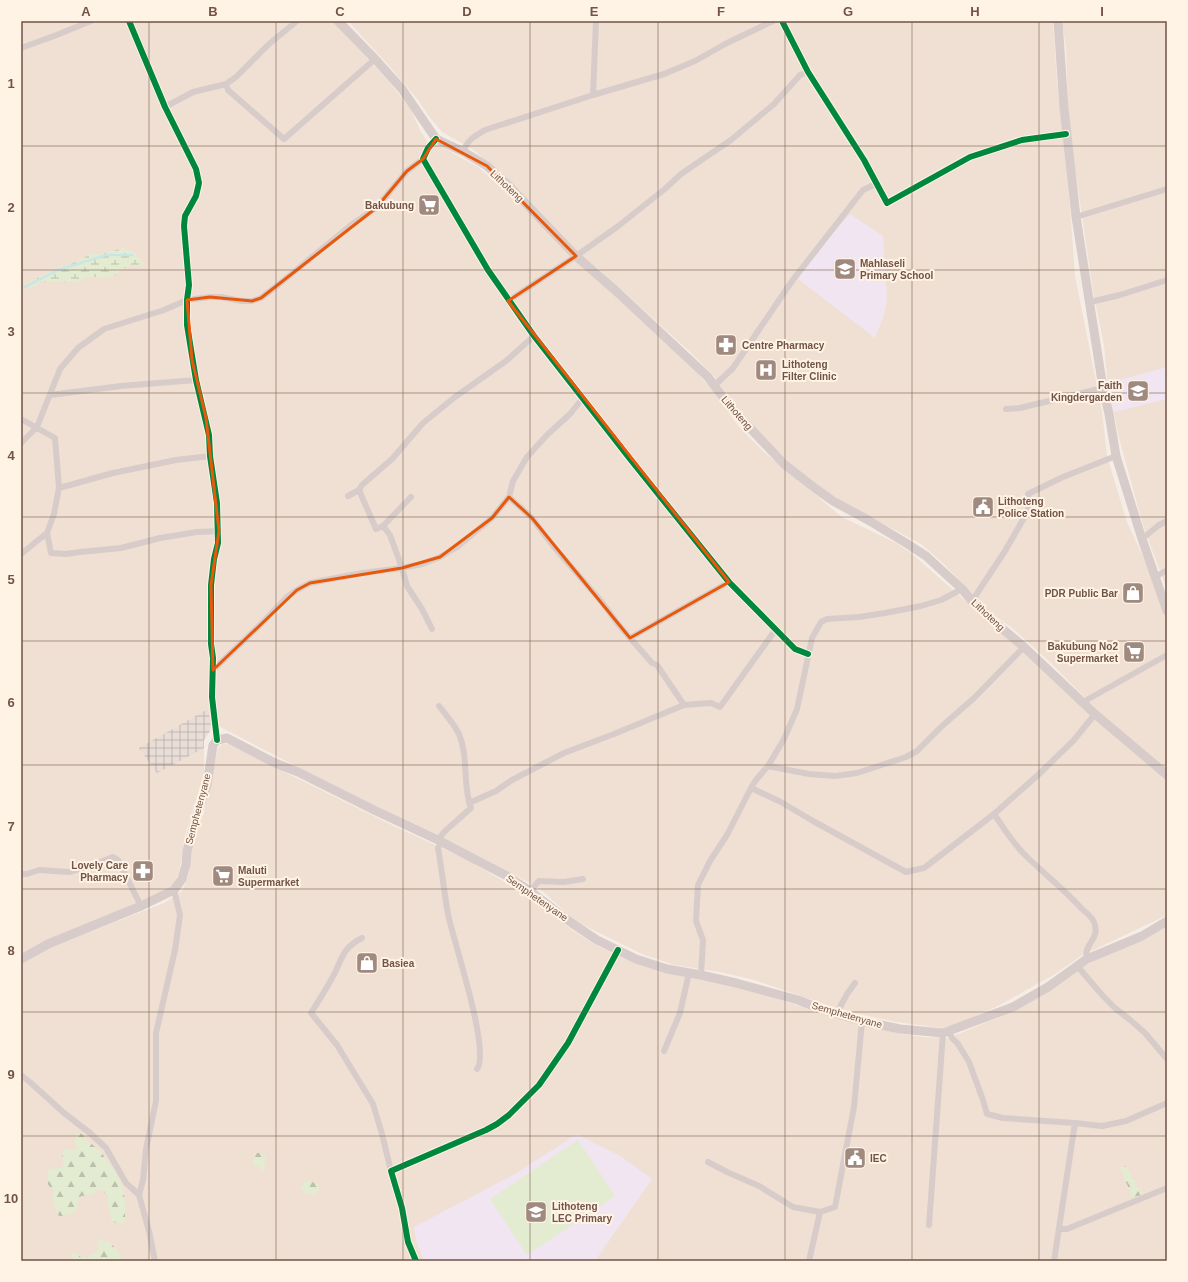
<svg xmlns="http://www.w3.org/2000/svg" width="1188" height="1282" font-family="Arial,sans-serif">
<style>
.residential{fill:#efe0d3}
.industrial{fill:url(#industrial-grid)}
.education{fill:#f0e5f0}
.forest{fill:url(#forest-firs)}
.wetland{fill:url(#wetland-marsh)}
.pitch{fill:#e3ebd1}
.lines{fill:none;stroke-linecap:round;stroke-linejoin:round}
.stream{stroke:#c8e6e5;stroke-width:2.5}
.street{stroke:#d7ccc9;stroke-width:6}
.secondary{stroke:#d7ccc9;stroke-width:9}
.cycleway-casing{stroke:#fff3e5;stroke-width:8}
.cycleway{stroke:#00873e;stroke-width:6}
.marked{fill:none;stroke:#e8590c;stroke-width:3;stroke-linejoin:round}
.grid{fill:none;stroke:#725347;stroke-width:1;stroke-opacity:0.55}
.labels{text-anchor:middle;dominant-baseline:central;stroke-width:4;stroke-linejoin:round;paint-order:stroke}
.street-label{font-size:10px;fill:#725347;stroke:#fff3e5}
.poi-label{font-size:10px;font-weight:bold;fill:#725347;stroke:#fff3e5;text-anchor:start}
.neatline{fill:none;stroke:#725347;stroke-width:1.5}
.grid-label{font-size:13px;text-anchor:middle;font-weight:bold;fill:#725347}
</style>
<defs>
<pattern id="industrial-grid" width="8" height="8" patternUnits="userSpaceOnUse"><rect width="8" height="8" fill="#e8ded7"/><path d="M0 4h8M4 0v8" fill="none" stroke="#c0b7b0"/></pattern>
<pattern id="forest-firs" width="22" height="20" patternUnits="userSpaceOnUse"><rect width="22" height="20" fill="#e3ebd1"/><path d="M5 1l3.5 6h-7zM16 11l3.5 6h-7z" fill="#bcc1ab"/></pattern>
<pattern id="wetland-marsh" width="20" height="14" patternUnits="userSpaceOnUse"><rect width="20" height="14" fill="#e3ebd1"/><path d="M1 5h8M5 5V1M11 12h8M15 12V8" fill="none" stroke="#bcc1ab"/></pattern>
</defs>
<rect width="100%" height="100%" fill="#f6eee6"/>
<!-- residential -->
<path class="residential" d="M21 21H333L391 84 411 110 420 130 428 143 442 147 478 167 504 189 690 365 709 386 720 402 740 428 764 452 842 517 896 543 911 553 1167 778V915L1081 956 1055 974 1000 1005 968 1020 942 1028 896 1022 855 1013 830 1006 754 980 720 972 674 965 642 954 577 922 541 890 528 882 434 833 408 822 280 758 222 728 217 724 211 725 210 731 204 740V774L185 835 179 873 173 885 159 894 39 944 21 954Z
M348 21H1053L1057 81 1070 207 1075 276 1102 411 1107 456 1127 522 1152 576 1167 620V772L1091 704 1053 665 1012 628 986 609 944 564 921 544 854 508 819 487 784 459 733 405 714 376 689 351 600 270 568 245 490 165 475 151 442 132 430 118 418 100 390 67Z
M1062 21H1167V590L1145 531 1139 511 1118 434 1107 378 1104 345 1094 297 1074 162 1068 104 1066 48Z
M222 744H228L394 826 466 859 539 902 572 930 594 944 625 959 663 972 734 985 818 1012 878 1029 902 1034 924 1037 947 1038 961 1033 1011 1012 1092 962 1146 938 1167 926V1261H21V963L31 956 54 946 164 903 182 891 189 874 191 849 195 832 204 813 218 748Z"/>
<!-- industrial -->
<path class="industrial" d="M208 709 211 725 210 731 204 740V748L157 773 139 748Z"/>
<!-- education -->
<path class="education" d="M850 214 883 236 887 300 884 315 875 338 798 279 810 259Z
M1167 367V399L1114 412 1108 383Z
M577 1134 622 1157 652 1179 595 1261H424L416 1241 414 1227 513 1175Z"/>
<!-- forest -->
<path class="forest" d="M77 1133 82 1134 87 1140 101 1152 118 1176 123 1191 125 1199V1220L122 1224 116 1223 111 1220 107 1195 102 1190H97L94 1194 81 1196 77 1202 78 1206 77 1211C72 1214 64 1216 59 1216 55 1210 54 1204 52 1197L54 1190C44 1183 48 1180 48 1170L55 1168H64L62 1153 64 1150H74L77 1148 75 1138Z
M257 1153H261L266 1158 263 1171 261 1172 259 1167 254 1165 252 1162Z
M1122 1166 1127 1167 1132 1179 1135 1181 1136 1186 1143 1192 1142 1195 1133 1197 1130 1196V1190L1123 1177 1124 1175 1120 1168Z
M304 1182H312L318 1184 319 1190 313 1195 302 1192 301 1189Z
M102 1240C112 1242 120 1251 122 1261H73L71 1259V1254L75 1253 81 1257 88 1258 92 1254 97 1252C99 1248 96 1245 98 1241Z"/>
<!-- wetland -->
<path class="wetland" d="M124 248 133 252 144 263 142 266H128L113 276 108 277H88L77 282 51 281 41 282 30 289 28 286 30 282 35 280 40 276 80 260 90 254H101Z"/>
<!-- pitch -->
<path class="pitch" d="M578 1140 615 1196 527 1255 490 1199Z"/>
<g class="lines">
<!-- stream -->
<path class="stream" d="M21 289 58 270 106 255H132"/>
<!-- street -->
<path class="street" d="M129 21 165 107 196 169 199 183 196 196 185 216 184 226 189 285 187 300V325L196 380 209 435 210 456 217 503 218 543 214 559 211 585V644L213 658 212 697 217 740
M782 21 808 72 864 160 887 203 970 157 1022 140 1066 134
M21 48 54 36 91 21
M226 84 228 90 284 139 375 59
M593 95 596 21
M165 107 193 92 226 84 236 77 269 44 297 21
M436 139 428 148 423 159 488 270 534 336 630 459 729 582 795 649 808 654
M464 152C466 140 475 136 485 130L593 95 664 74 695 61 727 43 773 21
M1076 217 1167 189
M508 301 576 256 617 227 666 188 681 174 731 140 774 104 800 75 808 72
M1090 302 1120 295 1167 280
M714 386 733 368 792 281 863 190 876 184
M50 395 121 386 196 380
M1006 409 1020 408 1028 406 1103 388
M21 419 55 438 59 488 54 514 47 533 21 554
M21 443 37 427 60 369 78 348 104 329 164 310 187 300 210 297H221L241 301H252L261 298 278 285 351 225 376 208 407 171 423 159
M59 488 113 473 176 460 210 456
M359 490 376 529 383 526 411 497
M348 496 359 490 362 485 392 459 423 423 455 397 506 361 534 336
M509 497 532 518 553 546 601 601 618 624 652 663 657 665 684 705 711 703 720 707 776 629
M383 526 390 535 402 568 407 586 422 609 432 629
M47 533 51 553 66 554 80 552 121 548 160 538 197 532 219 531
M1142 539 1159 525 1167 521
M1155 577 1167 570
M972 601 1005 551 1028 511V494L1063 477 1116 456
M630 638 729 582
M213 670 259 626 287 597 297 590 310 583 362 573 402 568 422 564 440 557 457 547 492 518 509 497 513 481 527 457 547 435 570 414 582 399
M1083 702 1167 655
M768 766 809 774 835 776 857 773 906 757 917 751 942 726 973 699 1024 647
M751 788 781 802 813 821 906 872 924 868 994 814
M469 803 496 791 512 780 564 753 614 734 684 705
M438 840 444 832 471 808C462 784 469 757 459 734 454 724 446 715 439 706
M442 842 438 848C442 870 444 892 448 914 453 940 491 1051 477 1069
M21 874H27L39 870 69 872 93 865 113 857 118 860 141 906
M530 891 539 881 564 882 583 879
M362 938C340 949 342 962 331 980 325 991 318 1002 311 1013L337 1045 373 1104 382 1134 391 1171
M1087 959C1083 942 1101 941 1094 922 1092 917 1087 913 1082 909 1064 889 1043 873 1024 854 1012 842 1003 827 994 814L1038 775 1074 740 1095 714
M1078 967 1103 996 1116 1009 1129 1019 1145 1033 1167 1059
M701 975 703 940 696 921 698 885 710 861 727 835 751 788 756 780 768 766 784 739 797 709 812 638 821 622 827 619 859 617 885 613 921 606 941 600 962 589
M837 1013 847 994 855 983
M949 1032 952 1038 958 1044 969 1062 983 1100 987 1114 1003 1118 1075 1123 1102 1126 1126 1121 1167 1103
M664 1051 680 1013 689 973
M21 1075 31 1083 64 1113 90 1133 106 1148 126 1183 139 1195
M708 1162 727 1172 759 1186 793 1207 820 1212
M929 1225 943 1033
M1060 1229H1067L1167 1188
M155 1261 149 1231 139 1195 143 1180 146 1149 156 1101V1033L175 950 180 915 174 890
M416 1261 408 1242 402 1208 391 1171 486 1130 497 1124 509 1115 539 1085 568 1043 618 950
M809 1261 820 1212 835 1207 854 1107 862 1021
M1054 1261 1075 1123"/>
<!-- secondary -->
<path class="secondary" d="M338 21 375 59 402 89 436 139 464 152 487 166 507 184 576 256 615 290 708 377 730 407 784 464 816 489 833 501 868 520 906 543 926 556 962 589 972 601 992 620 1024 647 1095 714 1167 775
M1058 21 1064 108 1076 217 1103 388 1109 414 1116 456 1142 539 1167 611
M21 959 48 944 141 906 174 890 182 879 186 865 187 851 195 821 207 785 213 745 217 740 227 738 275 763 298 772 376 811 438 840 507 876 530 891 573 924 597 940 636 959 667 969 701 975 736 983 798 1000 821 1009 862 1021 900 1029 943 1033 1013 1007 1048 987 1087 959 1142 936 1167 921"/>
<!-- cycleway casing -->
<g class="cycleway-casing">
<path id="cycleway" d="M129 21 165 107 196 169 199 183 196 196 185 216 184 226 189 285 187 300V325L196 380 209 435 210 456 217 503 218 543 214 559 211 585V644L213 658 212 697 217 740
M782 21 808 72 864 160 887 203 970 157 1022 140 1066 134
M436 139 428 148 423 159 488 270 534 336 630 459 729 582 795 649 808 654
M416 1261 408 1242 402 1208 391 1171 486 1130 497 1124 509 1115 539 1085 568 1043 618 950"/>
</g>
<!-- cycleway -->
<use href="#cycleway" class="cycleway"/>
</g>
<!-- marked area -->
<path class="marked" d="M436 139 487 166 576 256 508 301 729 582 630 638 532 518 509 497 492 518 440 557 402 568 310 583 297 590 213 670 211 585 219 531 206 418 192 360 187 300 210 297 252 301 261 298 376 208 407 171 423 159Z"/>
<!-- grid -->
<path class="grid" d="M149 21V1261M276 21V1261M403 21V1261M530 21V1261M658 21V1261M785 21V1261M912 21V1261M1039 21V1261M21 146H1167M21 270H1167M21 393H1167M21 517H1167M21 641H1167M21 765H1167M21 889H1167M21 1012H1167M21 1136H1167"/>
<!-- icons -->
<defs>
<g id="supermarket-square" transform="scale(1.15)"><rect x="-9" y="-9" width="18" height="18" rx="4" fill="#a0897f" stroke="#fff3e5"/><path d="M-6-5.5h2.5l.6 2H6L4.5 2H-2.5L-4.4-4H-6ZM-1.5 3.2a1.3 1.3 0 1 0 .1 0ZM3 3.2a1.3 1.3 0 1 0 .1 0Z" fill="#fff"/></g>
<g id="school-square" transform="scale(1.15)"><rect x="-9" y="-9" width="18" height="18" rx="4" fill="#a0897f" stroke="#fff3e5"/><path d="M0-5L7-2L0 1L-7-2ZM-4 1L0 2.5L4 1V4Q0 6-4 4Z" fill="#fff"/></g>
<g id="pharmacy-square" transform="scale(1.15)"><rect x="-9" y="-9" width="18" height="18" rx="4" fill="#a0897f" stroke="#fff3e5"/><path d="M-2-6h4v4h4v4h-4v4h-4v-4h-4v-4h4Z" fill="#fff"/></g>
<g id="hospital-square" transform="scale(1.15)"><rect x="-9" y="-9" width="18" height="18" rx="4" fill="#a0897f" stroke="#fff3e5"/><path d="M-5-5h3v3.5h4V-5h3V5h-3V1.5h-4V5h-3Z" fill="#fff"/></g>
<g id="civic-square" transform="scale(1.15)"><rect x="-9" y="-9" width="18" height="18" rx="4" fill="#a0897f" stroke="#fff3e5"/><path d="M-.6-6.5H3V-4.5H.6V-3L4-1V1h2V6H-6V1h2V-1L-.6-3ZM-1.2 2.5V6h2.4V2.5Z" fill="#fff"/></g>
<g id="shop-square" transform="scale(1.15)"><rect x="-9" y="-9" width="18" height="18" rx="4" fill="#a0897f" stroke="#fff3e5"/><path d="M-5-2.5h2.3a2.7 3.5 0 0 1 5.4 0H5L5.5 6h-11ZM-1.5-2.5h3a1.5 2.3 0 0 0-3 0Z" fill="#fff"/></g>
</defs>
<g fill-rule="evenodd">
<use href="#supermarket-square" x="429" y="205"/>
<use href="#school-square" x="845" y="269"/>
<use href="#pharmacy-square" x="726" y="345"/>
<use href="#hospital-square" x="766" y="370"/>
<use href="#school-square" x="1138" y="391"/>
<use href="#civic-square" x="983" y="507"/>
<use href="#shop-square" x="1133" y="593"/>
<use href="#supermarket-square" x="1134" y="652"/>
<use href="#pharmacy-square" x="143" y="871"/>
<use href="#supermarket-square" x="223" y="876"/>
<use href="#shop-square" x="367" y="963"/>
<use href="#civic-square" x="855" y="1158"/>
<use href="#school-square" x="536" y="1212"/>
</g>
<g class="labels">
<!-- street labels -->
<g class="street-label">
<text transform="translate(507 186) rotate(43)">Lithoteng</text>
<text transform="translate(737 413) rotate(49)">Lithoteng</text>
<text transform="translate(988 615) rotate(43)">Lithoteng</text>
<text transform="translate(198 809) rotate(-75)">Semphetenyane</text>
<text transform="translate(537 898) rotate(35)">Semphetenyane</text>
<text transform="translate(847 1015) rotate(16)">Semphetenyane</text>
</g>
<!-- poi labels -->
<g class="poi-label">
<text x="414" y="205" text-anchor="end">Bakubung</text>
<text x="860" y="263">Mahlaseli<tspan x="860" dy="12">Primary School</tspan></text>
<text x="742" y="345">Centre Pharmacy</text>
<text x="782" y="364">Lithoteng<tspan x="782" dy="12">Filter Clinic</tspan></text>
<text x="1122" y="385" text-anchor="end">Faith<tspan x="1122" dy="12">Kingdergarden</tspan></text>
<text x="998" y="501">Lithoteng<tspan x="998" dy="12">Police Station</tspan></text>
<text x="1118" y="593" text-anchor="end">PDR Public Bar</text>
<text x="1118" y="646" text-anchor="end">Bakubung No2<tspan x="1118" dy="12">Supermarket</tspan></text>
<text x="128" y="865" text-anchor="end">Lovely Care<tspan x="128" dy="12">Pharmacy</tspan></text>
<text x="238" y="870">Maluti<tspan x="238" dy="12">Supermarket</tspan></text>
<text x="382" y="963">Basiea</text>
<text x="870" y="1158">IEC</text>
<text x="552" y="1206">Lithoteng<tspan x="552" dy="12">LEC Primary</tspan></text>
</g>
</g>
<!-- border -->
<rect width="1188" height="1282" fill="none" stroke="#fff3e5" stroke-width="44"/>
<rect x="22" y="22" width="1144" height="1238" class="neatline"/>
<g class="grid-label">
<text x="86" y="16">A</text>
<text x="213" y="16">B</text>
<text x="340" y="16">C</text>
<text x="467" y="16">D</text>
<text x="594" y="16">E</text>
<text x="721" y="16">F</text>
<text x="848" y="16">G</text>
<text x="975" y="16">H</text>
<text x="1102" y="16">I</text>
<text x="11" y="88">1</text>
<text x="11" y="212">2</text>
<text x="11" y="336">3</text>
<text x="11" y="460">4</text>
<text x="11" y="584">5</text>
<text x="11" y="707">6</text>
<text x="11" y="831">7</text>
<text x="11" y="955">8</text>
<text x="11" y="1079">9</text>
<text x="11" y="1203">10</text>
</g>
</svg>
